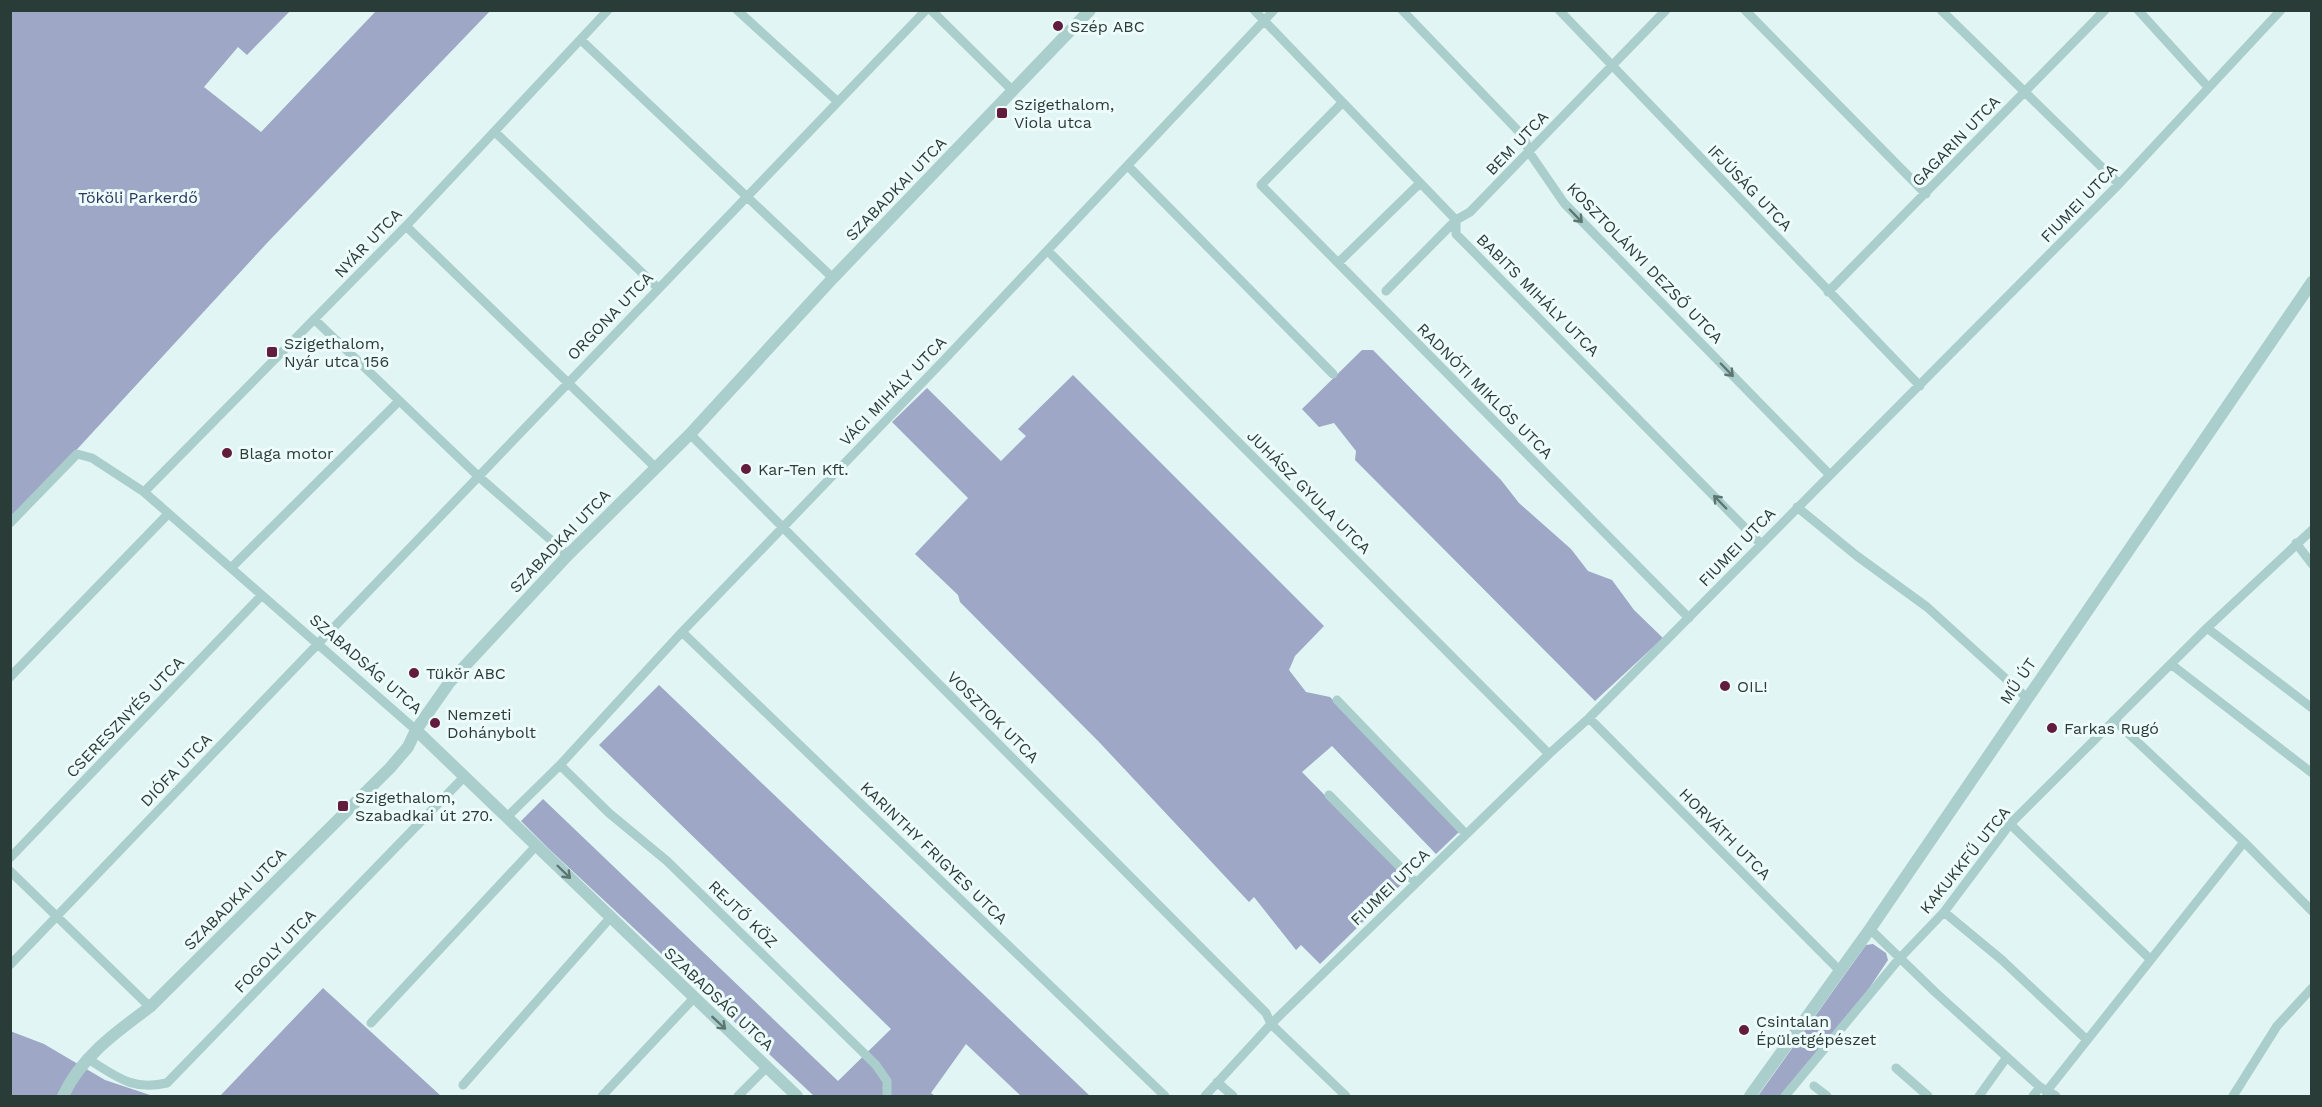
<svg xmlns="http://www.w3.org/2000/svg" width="2322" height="1107" font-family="'Work Sans',sans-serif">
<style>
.green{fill:#9ea7c5}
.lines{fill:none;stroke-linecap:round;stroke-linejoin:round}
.minor{stroke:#aacecb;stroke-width:9}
.tertiary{stroke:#aacecb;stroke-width:12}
.oneway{stroke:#5d7672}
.poi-dot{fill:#611c3e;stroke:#edfcfb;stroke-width:2}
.labels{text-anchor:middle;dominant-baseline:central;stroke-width:6;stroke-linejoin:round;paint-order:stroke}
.poi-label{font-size:16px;fill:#2a3c37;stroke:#edfcfb;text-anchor:start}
.street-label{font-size:16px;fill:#2a3c37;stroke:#edfcfb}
.park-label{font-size:16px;fill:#2c355c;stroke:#edfcfb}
</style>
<rect width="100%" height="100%" fill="#e0f5f4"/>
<!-- green -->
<path class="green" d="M11 11H290L247 55 238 47 204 87 261 132 376 11H490L267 243 11 521Z
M1362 350H1373L1501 480 1519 503 1571 549 1588 571 1612 580 1634 610 1663 638 1595 701 1355 460 1356 451 1334 423 1319 427 1302 409Z
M1073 375 1324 626 1295 656 1289 670 1306 692 1330 697 1460 831 1436 854 1332 746 1302 772 1407 879 1320 964 1301 945 1296 950 1254 897 1249 902 1100 743 960 602 958 595 915 554 968 498 892 422 927 388 1001 461 1026 436 1018 429Z
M659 685 1090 1096H1021L966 1044 931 1093 935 1096H814L549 849 521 821 543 799 838 1081 891 1029 599 745Z
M1873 944 1886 953 1888 960 1866 993 1782 1096H1758L1866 945Z
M323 988 441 1096H220Z
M10 1031 44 1044 105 1080 153 1096H11Z"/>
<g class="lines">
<!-- minor -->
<path class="minor" d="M737 10 837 101
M931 10 1013 91
M1254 10 1456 220V234L1761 544
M1402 10 1524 137 1529 152 1564 203 1829 474
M1559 10 1920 386
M1745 10 1926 194
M1941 10 2119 184
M2138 10 2208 87
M581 40 833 278
M1341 104 1261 185 1689 618
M495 132 658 288
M1128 166 1333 374
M406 226 655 467
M1048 251 1549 754
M1338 263 1420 183
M1386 291 1456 220 1470 212 1666 10
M1828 292 2105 10
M314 319 478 476 568 555
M690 434 1266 1013 1271 1024 1346 1096
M144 492 406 226 608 10
M1797 507 1857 556 1927 607 2027 698
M10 523 77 454 92 458 144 492 416 730
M2296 543 2312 564
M231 568 399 401
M2207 628 2312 708
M682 632 1165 1096
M2172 665 2312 773
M10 677 168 514
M1337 700 1466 834
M1589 718 1840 971
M2114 720 2244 842 2312 911
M560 765 609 813 667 861 876 1065 887 1081V1096
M1329 795 1416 883
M508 816 560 765 682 632 945 359 1274 10
M2010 824 2150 959
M10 858 261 596
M10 871 150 1007
M1944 912 2002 960 2087 1040
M1870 929 1935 992 2040 1087 2056 1096
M10 965 926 10
M371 1023 536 846
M88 1059C117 1077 132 1091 167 1083L464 777
M1896 1068 1928 1096
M1217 1082 1233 1096
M463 1085 610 918
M1814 1086 1827 1096
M2046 1092 2244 842
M602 1096 693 999
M738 1096 767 1067
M1205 1096 1271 1024 1549 754 1589 718 2119 184 2281 10
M1785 1096 1899 959 1944 912 2010 824 2207 628 2312 530
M1979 1096 2007 1057
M2033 1096 2040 1087
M2233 1096 2277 1026 2312 988"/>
<!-- tertiary -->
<path class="tertiary" d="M416 730 797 1096
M63 1096C81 1057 116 1032 150 1007L390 768 408 747 416 730 449 683 568 555 690 434 833 278 1090 10
M1750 1096 1870 929 2312 282"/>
</g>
<!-- one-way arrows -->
<defs><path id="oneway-shaft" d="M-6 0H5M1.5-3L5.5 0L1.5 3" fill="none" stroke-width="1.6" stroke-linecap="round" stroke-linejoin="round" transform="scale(1.5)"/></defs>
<g class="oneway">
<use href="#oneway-shaft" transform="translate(1576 216) rotate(46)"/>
<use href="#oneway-shaft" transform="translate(1727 370) rotate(46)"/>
<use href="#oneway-shaft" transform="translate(1720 502) rotate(-134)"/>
<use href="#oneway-shaft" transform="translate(564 872) rotate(44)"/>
<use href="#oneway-shaft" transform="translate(719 1023) rotate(43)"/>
</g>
<!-- markers -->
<g class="poi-dot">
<circle cx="1058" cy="26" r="6"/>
<rect x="996" y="107" width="12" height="12" rx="3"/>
<rect x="266" y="346" width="12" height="12" rx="3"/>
<circle cx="227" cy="453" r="6"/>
<circle cx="746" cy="469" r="6"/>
<circle cx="414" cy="673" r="6"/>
<circle cx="1725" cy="686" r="6"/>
<circle cx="435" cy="723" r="6"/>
<circle cx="2052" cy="728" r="6"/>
<rect x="337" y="800" width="12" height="12" rx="3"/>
<circle cx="1744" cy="1030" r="6"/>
</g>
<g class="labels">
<!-- poi labels -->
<g class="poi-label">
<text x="1070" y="26">Szép ABC</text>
<text x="1014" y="104">Szigethalom,<tspan x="1014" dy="18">Viola utca</tspan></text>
<text x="284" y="343">Szigethalom,<tspan x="284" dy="18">Nyár utca 156</tspan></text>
<text x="239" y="453">Blaga motor</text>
<text x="758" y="469">Kar-Ten Kft.</text>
<text x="426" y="673">Tükör ABC</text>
<text x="1737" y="686">OIL!</text>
<text x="447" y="714">Nemzeti<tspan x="447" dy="18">Dohánybolt</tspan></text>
<text x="2064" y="728">Farkas Rugó</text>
<text x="355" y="797">Szigethalom,<tspan x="355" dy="18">Szabadkai út 270.</tspan></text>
<text x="1756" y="1021">Csintalan<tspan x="1756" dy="18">Épületgépészet</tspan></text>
</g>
<!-- street labels -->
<g class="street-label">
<text transform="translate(1956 141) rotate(-46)">GAGARIN UTCA</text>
<text transform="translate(1517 143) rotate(-46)">BEM UTCA</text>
<text transform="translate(1750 188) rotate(46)">IFJÚSÁG UTCA</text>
<text transform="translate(896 189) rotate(-46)">SZABADKAI UTCA</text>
<text transform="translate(2079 203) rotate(-46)">FIUMEI UTCA</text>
<text transform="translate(368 243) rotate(-46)">NYÁR UTCA</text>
<text transform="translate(1645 263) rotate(46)">KOSZTOLÁNYI DEZSŐ UTCA</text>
<text transform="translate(1538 295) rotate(45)">BABITS MIHÁLY UTCA</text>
<text transform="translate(610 316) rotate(-46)">ORGONA UTCA</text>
<text transform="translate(893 391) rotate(-46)">VÁCI MIHÁLY UTCA</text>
<text transform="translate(1485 391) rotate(45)">RADNÓTI MIKLÓS UTCA</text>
<text transform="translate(1309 492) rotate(45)">JUHÁSZ GYULA UTCA</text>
<text transform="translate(560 541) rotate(-46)">SZABADKAI UTCA</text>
<text transform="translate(1737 547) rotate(-46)">FIUMEI UTCA</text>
<text transform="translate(366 664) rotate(41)">SZABADSÁG UTCA</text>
<text transform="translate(2018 681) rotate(-56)">MŰ ÚT</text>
<text transform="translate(125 717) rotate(-46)">CSERESZNYÉS UTCA</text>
<text transform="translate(993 717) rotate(45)">VOSZTOK UTCA</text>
<text transform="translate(176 770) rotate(-46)">DIÓFA UTCA</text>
<text transform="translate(1725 834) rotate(45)">HORVÁTH UTCA</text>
<text transform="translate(934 853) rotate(44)">KARINTHY FRIGYES UTCA</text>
<text transform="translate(1965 860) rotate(-51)">KAKUKKFŰ UTCA</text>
<text transform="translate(1390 887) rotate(-44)">FIUMEI UTCA</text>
<text transform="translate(235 899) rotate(-45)">SZABADKAI UTCA</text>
<text transform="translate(743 914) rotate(44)">REJTŐ KÖZ</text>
<text transform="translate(275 951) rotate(-46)">FOGOLY UTCA</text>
<text transform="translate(719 999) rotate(43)">SZABADSÁG UTCA</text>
</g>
<!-- park labels -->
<g class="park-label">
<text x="138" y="197">Tököli Parkerdő</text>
</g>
</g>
<!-- border -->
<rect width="2322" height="1107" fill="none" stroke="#2a3c37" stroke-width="24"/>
</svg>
